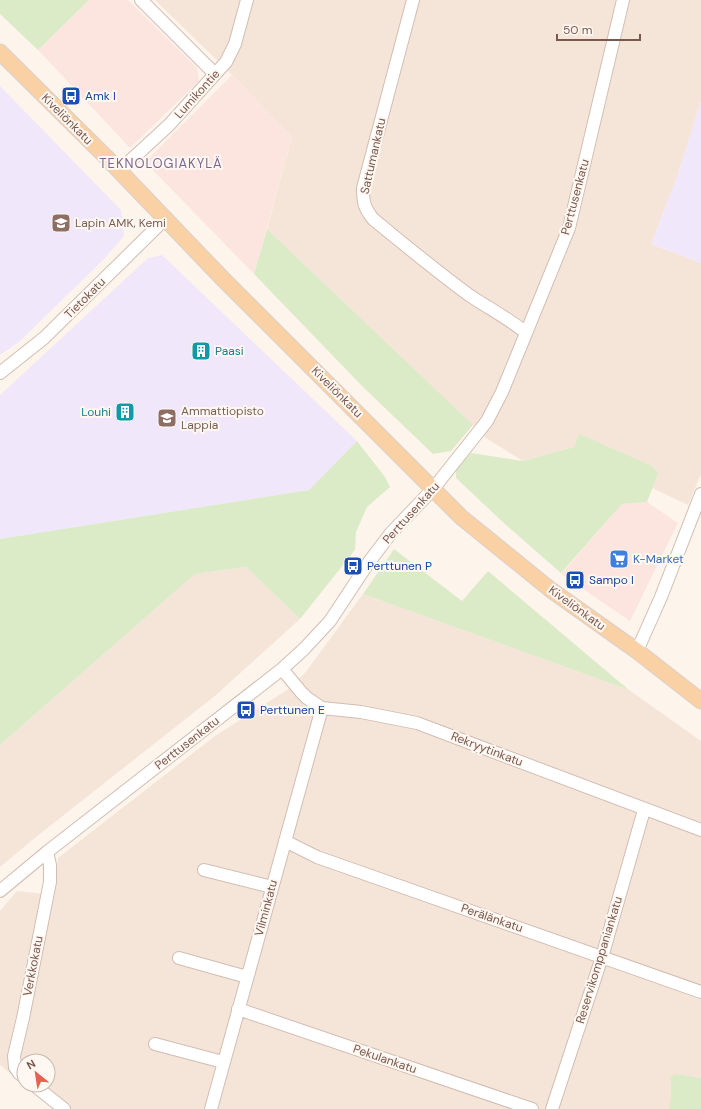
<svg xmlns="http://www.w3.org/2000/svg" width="701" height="1109" font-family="'DM Sans',sans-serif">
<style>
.residential{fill:#f5e5d9}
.commercial{fill:#fde5df}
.education{fill:#f1e7fa}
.green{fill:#dbebc8}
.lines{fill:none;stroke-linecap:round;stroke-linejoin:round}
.minor-casing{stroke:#d2bdb2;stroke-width:14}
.major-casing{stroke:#d9d0cd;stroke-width:17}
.minor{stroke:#fff;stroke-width:12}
.major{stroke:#fad1a5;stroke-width:15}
.labels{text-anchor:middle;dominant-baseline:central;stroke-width:4;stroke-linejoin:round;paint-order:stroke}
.street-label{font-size:12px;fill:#79584d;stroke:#fff8f2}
.transit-label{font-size:12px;fill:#164399;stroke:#fff8f2;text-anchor:start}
.education-label{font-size:12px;fill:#785e54;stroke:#fff8f2;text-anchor:start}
.culture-label{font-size:12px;fill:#0d838f;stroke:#fff8f2;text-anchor:start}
.shop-label{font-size:12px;fill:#366cbe;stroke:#fff8f2;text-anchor:start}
.neighbourhood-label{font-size:13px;letter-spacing:1px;fill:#7f6694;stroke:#fff8f2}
</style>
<rect width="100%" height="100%" fill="#fdf4eb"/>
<!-- residential -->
<path class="residential" d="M155 0H701V101L677 177 651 244 701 263V474L688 505 652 488 658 474 579 435 574 447 523 461 486 438 267 229 292 137 232 75Z
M246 567 300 619 216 695 36 837 0 867V745L195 574Z
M363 594 629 690 701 741V1109H54L24 1085H48V1061H24V1085L0 1065V911L17 891 54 895 58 858 215 736 287 690 305 673Z"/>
<!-- commercial -->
<path class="commercial" d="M89 0H128L197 68 199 81 130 148 38 50Z
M232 75 292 137 254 274 145 162Z
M647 502 678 523 630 621 561 574 622 504Z"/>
<!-- education -->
<path class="education" d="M0 86 121 210 124 236 103 260 19 342 0 355Z
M701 101V263L651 244 677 177Z
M162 255 357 441 309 490 0 539V395L148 258Z"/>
<!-- green -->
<path class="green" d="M0 0H89L38 50 0 14Z
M267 229 473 425 451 451 433 454 362 386 254 274Z
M579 434 652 466 658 474 647 502 622 504 561 573 507 526 456 478V470L471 453 523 461 574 447Z
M357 441 385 477 390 487 367 507 356 532 355 550 300 619 246 567 195 574 0 745V539L309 490Z
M394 549 462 601 488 571 629 690 363 594Z
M675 1074 701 1078V1109H669L671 1096V1077Z"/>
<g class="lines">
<!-- minor casing -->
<g class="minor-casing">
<path id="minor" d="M141 0 215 74
M413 0 363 188C363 203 364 207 373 219 405 245 436 271 469 295 488 308 508 318 525 332
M119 171 169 125 226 62 235 44 247 0
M0 373 44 338 165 219
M637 651 661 597 701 494
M282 669 301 692 307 698 322 708 361 712 417 723 701 830
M285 841 317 857 701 992
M204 870 272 887
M0 891 47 852 282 669 304 649 330 621 369 562 391 533 433 489 487 421 502 392 569 228 623 0
M179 958 247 977
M238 1009 532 1109
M155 1044 223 1062
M24 1077 19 1073 15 1067 14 1056 23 1018 50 882V865L47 852
M34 1085 64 1109
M211 1109 322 708
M552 1109 602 957 644 810"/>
</g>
<!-- major casing -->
<g class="major-casing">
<path id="major" d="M0 52 106 157 222 278 461 517 551 590 637 651 701 701"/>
</g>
<!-- minor -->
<use href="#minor" class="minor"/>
<!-- major -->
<use href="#major" class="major"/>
</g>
<!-- icons -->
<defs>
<g id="bus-square" transform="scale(1)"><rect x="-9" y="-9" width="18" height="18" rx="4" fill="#1a4fb4" stroke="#fff8f2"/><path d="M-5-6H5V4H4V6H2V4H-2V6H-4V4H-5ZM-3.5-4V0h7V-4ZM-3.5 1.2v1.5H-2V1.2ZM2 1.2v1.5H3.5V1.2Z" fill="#fff"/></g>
<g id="university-square" transform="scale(1)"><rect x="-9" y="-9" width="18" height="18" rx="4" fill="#8d6e63" stroke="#fff8f2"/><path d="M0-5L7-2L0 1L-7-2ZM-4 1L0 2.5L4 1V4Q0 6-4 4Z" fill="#fff"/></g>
<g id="building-square" transform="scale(1)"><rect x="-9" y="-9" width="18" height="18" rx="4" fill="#0f9aa8" stroke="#fff8f2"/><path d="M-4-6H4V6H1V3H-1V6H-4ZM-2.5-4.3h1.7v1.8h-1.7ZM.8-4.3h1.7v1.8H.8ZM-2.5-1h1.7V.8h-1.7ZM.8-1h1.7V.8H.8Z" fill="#fff"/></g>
<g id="school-square" transform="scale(1)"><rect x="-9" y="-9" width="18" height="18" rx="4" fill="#8d6e63" stroke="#fff8f2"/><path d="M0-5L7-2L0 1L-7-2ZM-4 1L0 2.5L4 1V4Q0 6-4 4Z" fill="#fff"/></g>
<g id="supermarket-square" transform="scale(1)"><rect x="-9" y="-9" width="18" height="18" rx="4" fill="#3f7fe0" stroke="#fff8f2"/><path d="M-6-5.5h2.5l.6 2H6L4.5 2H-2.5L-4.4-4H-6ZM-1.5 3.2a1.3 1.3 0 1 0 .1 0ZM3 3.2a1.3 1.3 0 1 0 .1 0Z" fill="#fff"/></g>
</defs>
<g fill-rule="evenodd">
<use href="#bus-square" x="71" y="96"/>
<use href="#university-square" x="61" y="223"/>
<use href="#building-square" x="201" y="351"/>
<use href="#building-square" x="125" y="412"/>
<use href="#school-square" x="167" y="418"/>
<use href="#supermarket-square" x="619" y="559"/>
<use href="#bus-square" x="353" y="566"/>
<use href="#bus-square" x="575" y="580"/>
<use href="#bus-square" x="246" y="710"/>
</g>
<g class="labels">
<!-- street labels -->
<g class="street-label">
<text transform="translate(197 94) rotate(-48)">Lumikontie</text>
<text transform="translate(67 119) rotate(45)">Kiveliönkatu</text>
<text transform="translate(373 156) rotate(-77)">Sattumankatu</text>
<text transform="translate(575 197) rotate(-75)">Perttusenkatu</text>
<text transform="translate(85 298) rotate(-45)">Tietokatu</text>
<text transform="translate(337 392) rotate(45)">Kiveliönkatu</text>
<text transform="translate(411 513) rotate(-48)">Perttusenkatu</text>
<text transform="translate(577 608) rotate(36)">Kiveliönkatu</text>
<text transform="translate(187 743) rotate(-38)">Perttusenkatu</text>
<text transform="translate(487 749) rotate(21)">Rekryytinkatu</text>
<text transform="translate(266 908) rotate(-75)">Vilminkatu</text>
<text transform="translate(492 918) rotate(19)">Perälänkatu</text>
<text transform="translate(599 960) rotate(-73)">Reservikomppaniankatu</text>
<text transform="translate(33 966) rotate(-79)">Verkkokatu</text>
<text transform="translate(385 1059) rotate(19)">Pekulankatu</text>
</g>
<!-- transit labels -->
<g class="transit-label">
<text x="85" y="96">Amk I</text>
<text x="367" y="566">Perttunen P</text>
<text x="589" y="580">Sampo I</text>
<text x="260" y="710">Perttunen E</text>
</g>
<!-- education labels -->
<g class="education-label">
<text x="75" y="223">Lapin AMK, Kemi</text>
<text x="181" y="411">Ammattiopisto<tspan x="181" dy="14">Lappia</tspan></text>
</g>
<!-- culture labels -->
<g class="culture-label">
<text x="215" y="351">Paasi</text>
<text x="111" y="412" text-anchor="end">Louhi</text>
</g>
<!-- shop labels -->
<g class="shop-label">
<text x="633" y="559">K-Market</text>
</g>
<!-- neighbourhood labels -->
<g class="neighbourhood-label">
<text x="161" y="163">TEKNOLOGIAKYLÄ</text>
</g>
</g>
<!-- north arrow -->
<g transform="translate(36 1073) rotate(330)"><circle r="19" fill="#fff8f2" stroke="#c9b8b0"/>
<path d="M0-3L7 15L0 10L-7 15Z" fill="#e56151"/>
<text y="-6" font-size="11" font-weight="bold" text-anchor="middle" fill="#79584d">N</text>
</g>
<!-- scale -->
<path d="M557 34v6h83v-6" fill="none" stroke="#79584d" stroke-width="2"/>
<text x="563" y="34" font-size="12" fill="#79584d" stroke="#fff8f2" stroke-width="3" paint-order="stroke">50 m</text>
</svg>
